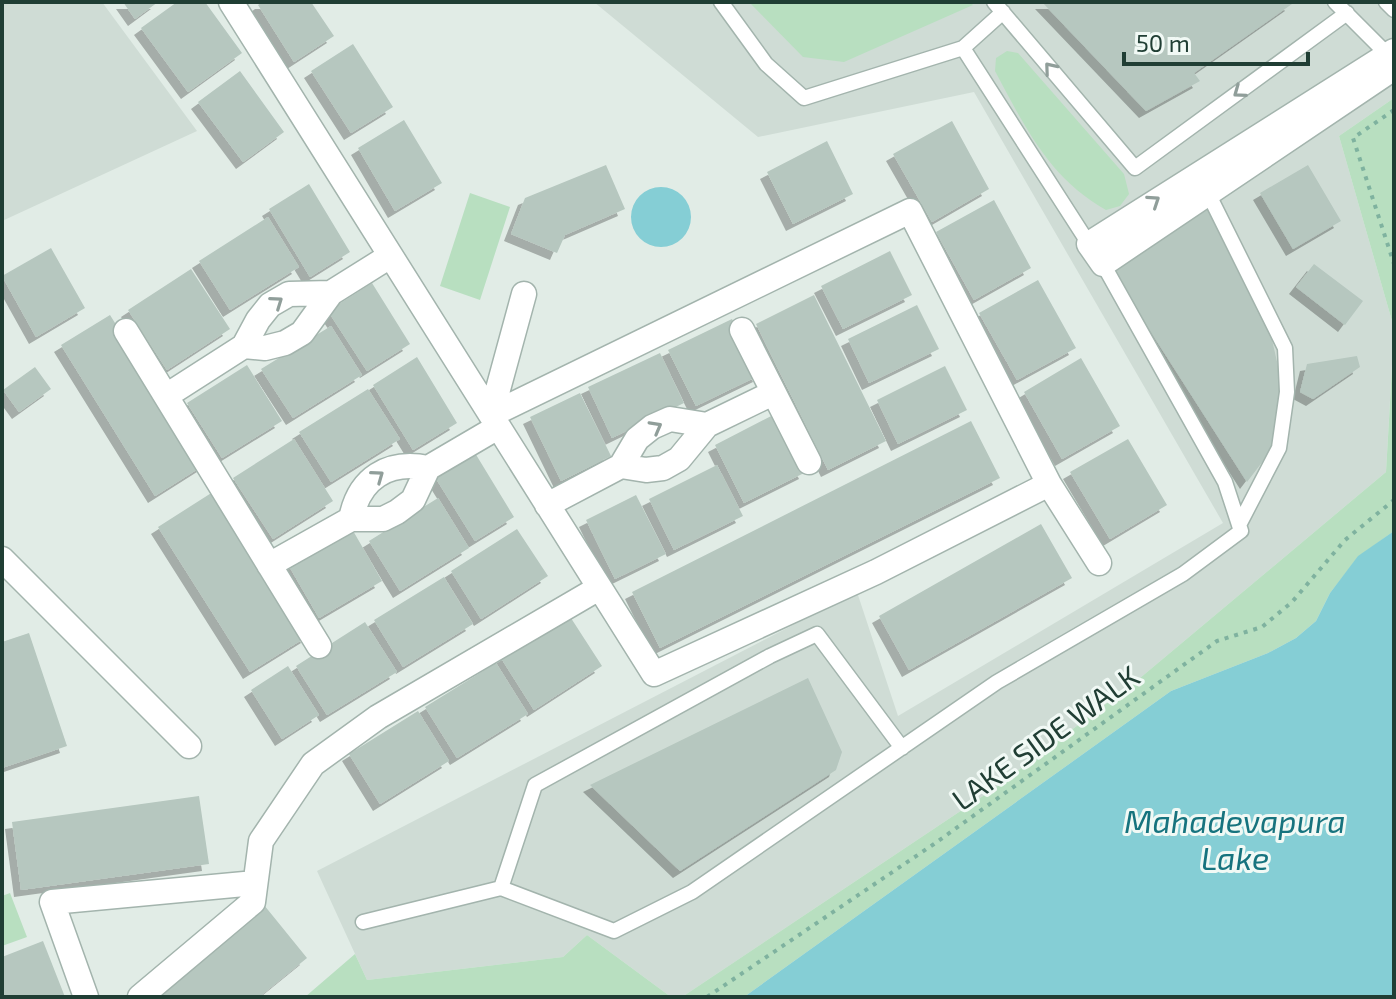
<svg xmlns="http://www.w3.org/2000/svg" width="1396" height="999" font-family="'Exo 2',sans-serif">
<style>
.built{fill:#cfdcd5}
.green{fill:#b8dfc0}
.water{fill:#85ced5}
.building{fill:#b6c7bf;filter:url(#shadow)}
.lines{fill:none;stroke-linecap:round;stroke-linejoin:round}
.lane-casing{stroke:#a3b4ad;stroke-width:17}
.street-casing{stroke:#a3b4ad;stroke-width:27}
.path{stroke:#7fb29f;stroke-width:4;stroke-dasharray:4 6;stroke-linecap:butt}
.lane{stroke:#fff;stroke-width:14}
.street{stroke:#fff;stroke-width:24}
.oneway{stroke:#909e9a}
.labels{text-anchor:middle;dominant-baseline:central;stroke-width:6;stroke-linejoin:round;paint-order:stroke}
.street-label{font-size:30px;fill:#203e34;stroke:#f1f9f5}
.water-label{font-size:32px;font-style:italic;fill:#16737e;stroke:#f1f9f5}
</style>
<defs>
<filter id="shadow"><feDropShadow dx="-7" dy="7" stdDeviation="0" flood-color="#0004"/></filter>
</defs>
<rect width="100%" height="100%" fill="#e1ece6"/>
<!-- built -->
<path class="built" d="M2 2H102L197 131 2 221Z
M594 2H1394V98L1339 136 1394 328 1386 472 1140 678 995 788 682 997H671L587 935 563 957 367 980 317 871 857 592 898 716 1223 523 974 92 758 137Z"/>
<!-- green -->
<path class="green" d="M749 2H970L973 5 844 62 803 57Z
M1007 51 1018 53 1124 174 1129 194 1120 206 1106 210C1049 178 1025 127 995 71L996 58Z
M1394 98V328L1339 136Z
M470 193 510 207 480 300 440 286Z
M1394 332V531L1358 557 1330 593 1316 621 1296 638 1268 653 1171 691 744 997H682L995 788 1140 678 1386 472Z
M10 893 27 937 2 946V896Z
M587 935 671 997H305L355 954 367 980 563 957Z"/>
<!-- water -->
<path class="water" d="M631 217a30 30 0 1 1 60 0a30 30 0 1 1-60 0Z
M1394 531V997H744L1171 691 1268 653 1296 638 1316 621 1330 593 1358 556Z"/>
<!-- building -->
<path class="building" d="M123 2H158L135 19Z
M177 2H205L242 53 188 92 141 28Z
M262 2H311L334 36 294 62 258 5Z
M1042 2H1290L1292 4 1194 73 1200 81 1146 111Z
M353 44 393 107 351 133 311 71Z
M240 71 284 132 243 162 198 102Z
M404 120 442 183 395 211 358 148Z
M952 121 989 189 932 222 893 154Z
M827 141 853 194 793 224 767 172Z
M606 165 625 209 565 235 557 253 511 234 525 198Z
M1308 165 1341 221 1293 249 1260 193Z
M309 184 350 252 310 277 269 209Z
M1203 199 1268 322 1282 384 1276 444 1247 482 1108 265Z
M994 200 1031 268 974 300 936 232Z
M268 217 299 267 230 310 199 261Z
M51 248 85 308 36 337 2 276Z
M890 251 912 295 843 329 821 286Z
M1314 264 1363 301 1345 325 1296 287Z
M191 269 230 329 167 370 128 310Z
M1038 280 1076 348 1017 380 979 313Z
M372 283 410 344 367 371 328 311Z
M814 295 886 441 828 470 756 324Z
M917 305 939 349 869 383 848 339Z
M110 315 204 465 155 496 61 345Z
M732 319 760 375 696 406 668 350Z
M331 326 362 375 293 418 261 369Z
M660 353 684 403 612 438 588 387Z
M1357 356 1360 367 1313 399 1300 392 1307 364Z
M417 357 457 423 413 450 373 385Z
M1081 358 1120 426 1062 459 1024 392Z
M247 365 282 421 222 458 187 403Z
M945 366 967 410 898 444 877 400Z
M35 367 51 389 19 412 3 390Z
M368 389 400 439 331 482 299 432Z
M580 393 611 456 561 481 530 417Z
M777 413 806 472 744 503 715 445Z
M971 421 1000 478 660 648 632 592Z
M294 439 333 501 273 539 233 478Z
M1128 439 1167 505 1110 539 1070 472Z
M475 453 514 517 475 541 435 477Z
M717 465 743 516 674 550 649 499Z
M216 490 308 636 250 672 158 527Z
M636 495 666 554 615 579 586 520Z
M438 498 469 548 400 591 369 541Z
M1041 524 1072 578 909 670 879 616Z
M352 529 382 581 319 618 289 566Z
M517 529 548 576 481 619 451 571Z
M444 577 473 624 403 667 374 620Z
M569 615 602 666 534 710 501 658Z
M365 622 397 672 327 715 296 666Z
M29 633 67 746 2 768V642Z
M496 663 528 714 457 758 425 707Z
M288 666 319 715 282 739 251 690Z
M808 678 842 752 836 770 680 871 590 785Z
M418 711 449 761 380 804 349 754Z
M199 796 209 864 21 890 12 822Z
M264 905 307 958 259 997H153Z
M43 941 65 997H2V957Z"/>
<g class="lines">
<!-- lane casing -->
<g class="lane-casing">
<path id="lane" d="M721 2 766 64 804 98 963 48 1089 244
M994 2 1135 168 1347 13
M1335 2 1388 55
M1386 2 1394 10
M963 48 1003 12
M1208 193 1285 348 1287 392 1279 448 1239 525
M501 888 535 785 770 656 817 634 902 748
M363 922 501 888 614 931 692 892 997 682 1183 574 1241 531 1225 482 1103 264"/>
</g>
<!-- street casing -->
<g class="street-casing">
<path id="street" d="M231 2 654 674 876 572 1049 484 910 211 491 415 524 294
M1394 51 1089 244 1103 264 1394 68
M742 330 809 462
M126 331 319 646
M244 346 265 348 285 343 302 333 331 293 390 256
M166 396 244 346 258 320 270 305 289 294 331 293
M621 466 646 470 663 468 679 459 707 425 773 393
M1049 484 1099 563
M547 505 621 466 637 439 652 427 670 419 707 425
M351 519C359 478 388 460 428 468
M2 559 189 746
M269 565 351 519H383L397 512 413 500 428 468 498 427
M86 997 52 902 255 883
M140 997 253 902 261 841 313 764 378 717 599 588"/>
</g>
<!-- path -->
<path class="path" d="M1394 110 1353 138 1394 264
M707 997 934 844 1217 641 1262 627 1292 602 1345 540 1394 500"/>
<!-- lane -->
<use href="#lane" class="lane"/>
<!-- street -->
<use href="#street" class="street"/>
</g>
<!-- one-way arrows -->
<defs><path id="oneway-chevron" d="M-2-3.5L2.5 0L-2 3.5" fill="none" stroke-width="1.6" stroke-linecap="round" stroke-linejoin="round" transform="scale(2)"/></defs>
<g class="oneway">
<use href="#oneway-chevron" transform="translate(1050 68) rotate(-130)"/>
<use href="#oneway-chevron" transform="translate(1239 92) rotate(144)"/>
<use href="#oneway-chevron" transform="translate(1154 201) rotate(-34)"/>
<use href="#oneway-chevron" transform="translate(277 302) rotate(-35)"/>
<use href="#oneway-chevron" transform="translate(656 427) rotate(-29)"/>
<use href="#oneway-chevron" transform="translate(378 476) rotate(-36)"/>
</g>
<g class="labels">
<!-- street labels -->
<g class="street-label">
<text transform="translate(1045 737) rotate(-36)">LAKE SIDE WALK</text>
</g>
<!-- water labels -->
<g class="water-label">
<text x="1235" y="820">Mahadevapura<tspan x="1235" dy="37">Lake</tspan></text>
</g>
</g>
<!-- border -->
<rect width="1396" height="999" fill="none" stroke="#203e34" stroke-width="8"/>
<!-- scale -->
<path d="M1124 52v12h184v-12" fill="none" stroke="#203e34" stroke-width="4"/>
<text x="1136" y="52" font-size="24" fill="#203e34" stroke="#f1f9f5" stroke-width="6" paint-order="stroke">50 m</text>
</svg>
